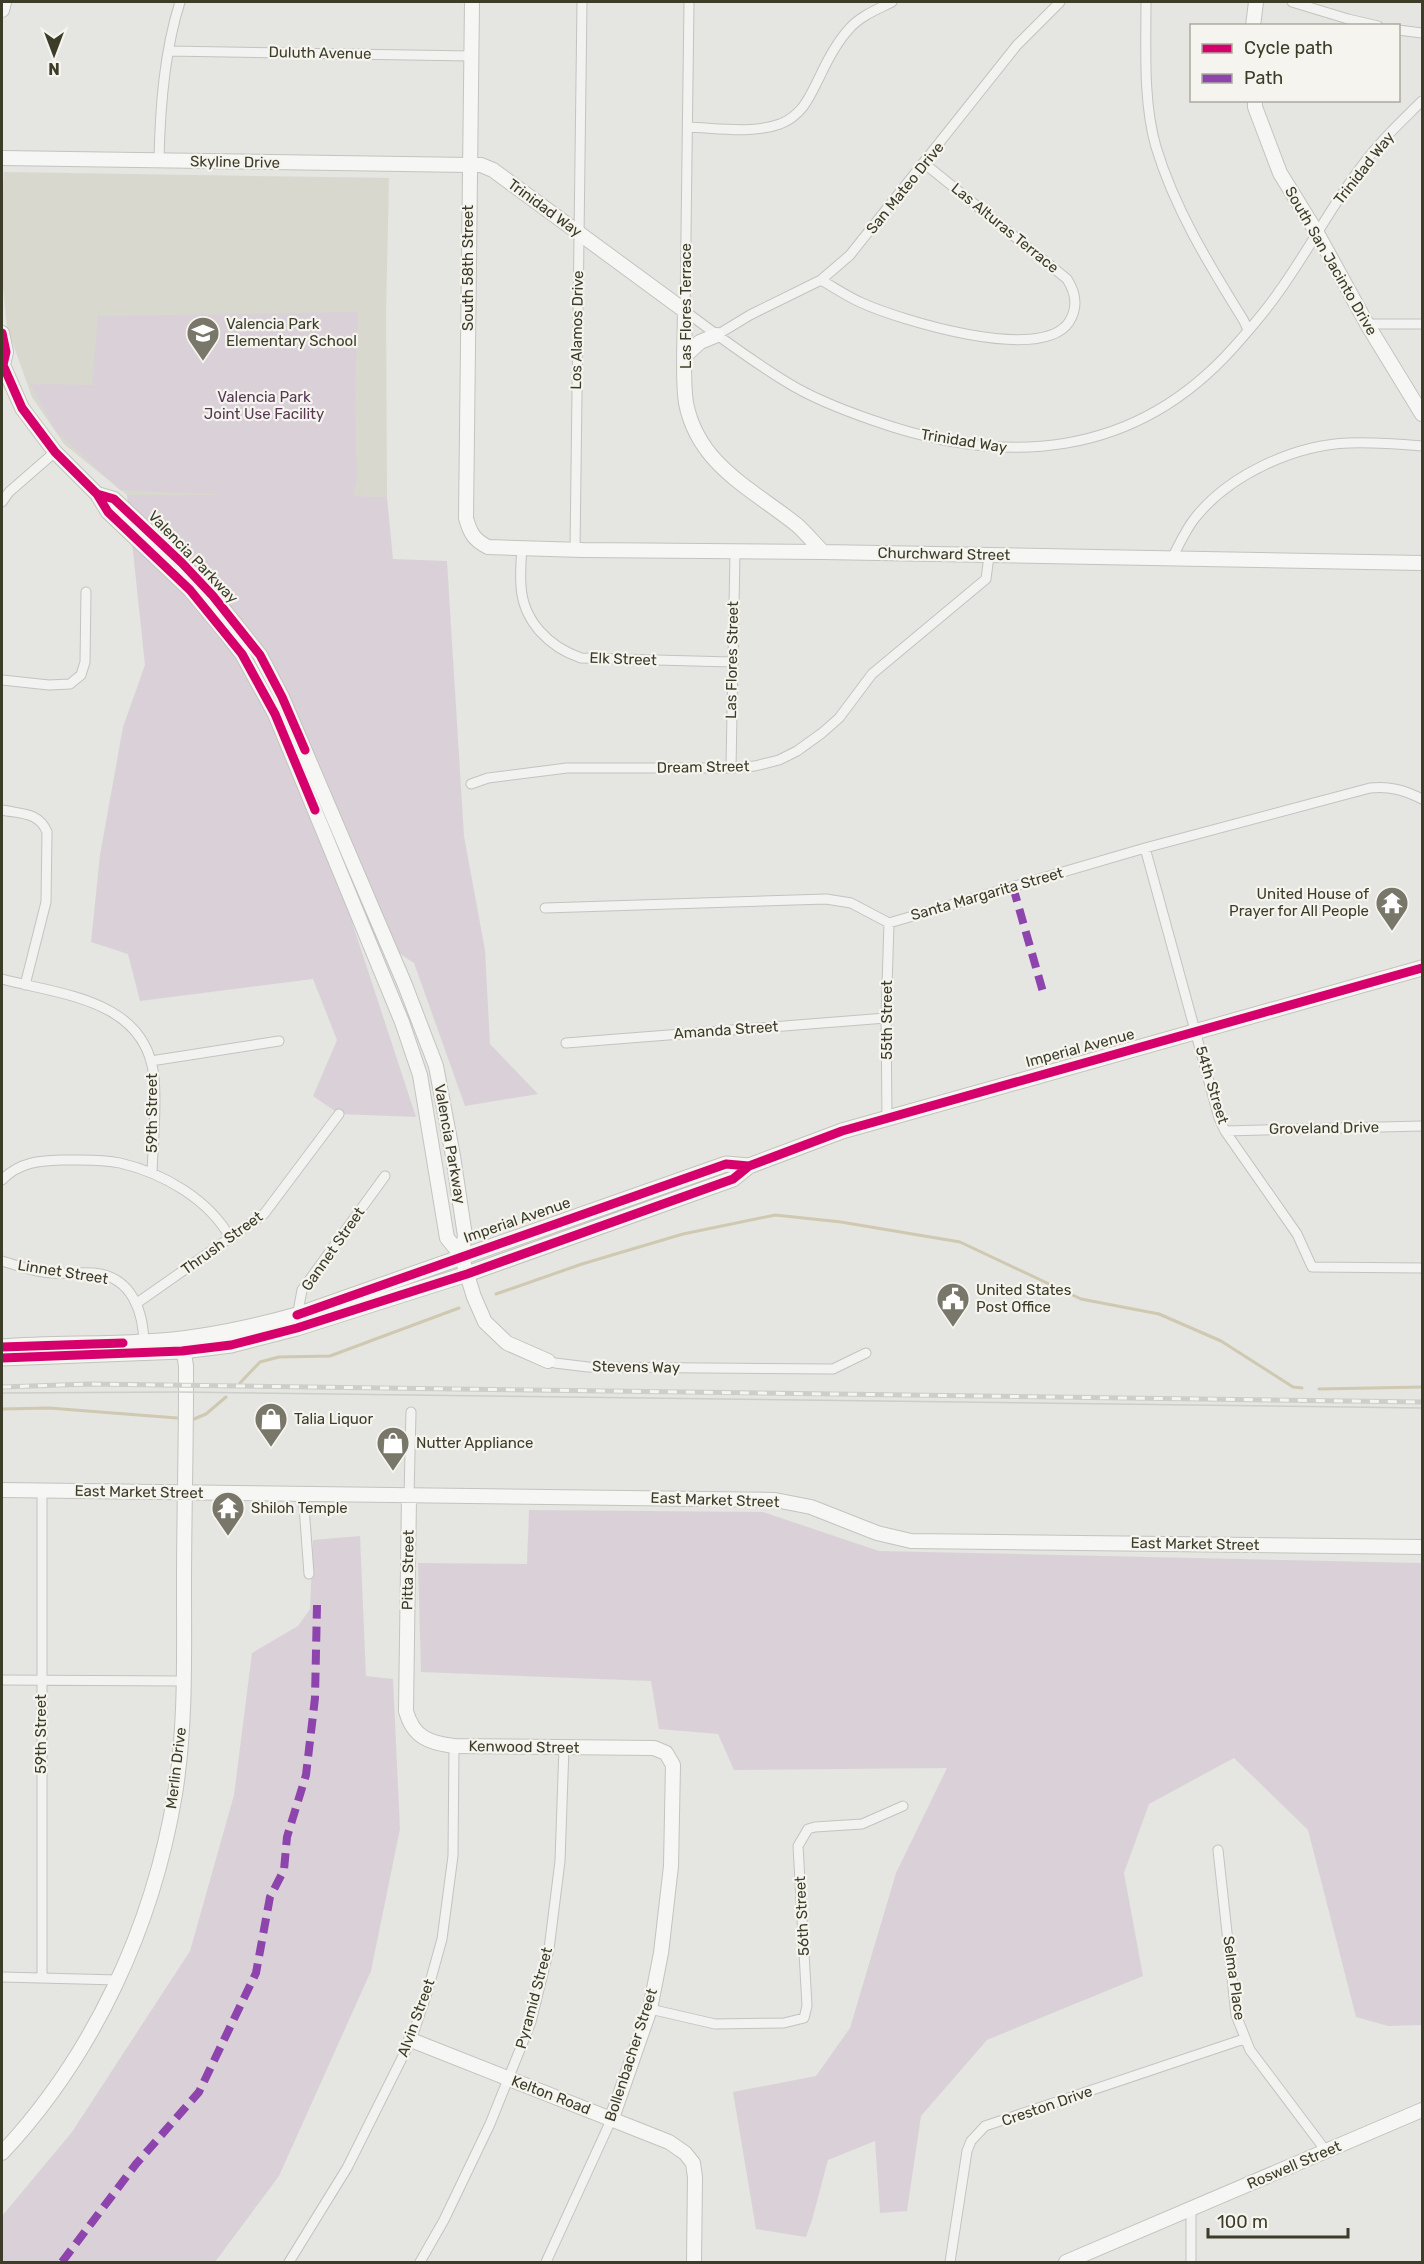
<svg xmlns="http://www.w3.org/2000/svg" width="1424" height="2264" font-family="Rubik,sans-serif">
<style>
.built{fill:#d8d8cf}
.green{fill:#dad1d8}
.lines{fill:none;stroke-linecap:round;stroke-linejoin:round}
.stream{stroke:#cfc9b1;stroke-width:3}
.street-casing{stroke:#c3c3bf;stroke-width:11}
.secondary-casing{stroke:#c3c3bf;stroke-width:16}
.primary-casing{stroke:#c3c2bd;stroke-width:17}
.street{stroke:#f2f2f0;stroke-width:9}
.secondary{stroke:#f6f6f5;stroke-width:14}
.primary{stroke:#f6f6f5;stroke-width:15}
.tram{stroke:#cdcdc9;stroke-width:1.5}
.rail-casing{stroke:#cdcdc9;stroke-width:5}
.rail{stroke:#f5f4ee;stroke-width:3;stroke-dasharray:9;stroke-linecap:butt}
.quiet{stroke:#8e44ad;stroke-width:8;stroke-dasharray:15 8;stroke-linecap:butt}
.cycleway-casing{stroke:#f5f4ee;stroke-width:13}
.cycleway{stroke:#d6006c;stroke-width:9}
.labels{text-anchor:middle;dominant-baseline:central;stroke-width:4.5;stroke-linejoin:round;paint-order:stroke}
.street-label{font-size:15px;fill:#3d3c29;stroke:#f5f4ee}
.poi-label{font-size:15px;fill:#3d3c29;stroke:#f5f4ee;text-anchor:start}
.park-label{font-size:15px;fill:#583755;stroke:#f5f4ee}
</style>
<rect width="100%" height="100%" fill="#e5e5e1"/>
<!-- built -->
<path class="built" d="M4 172 389 178 386 312 387 497 127 495 64 444 32 397 7 327 2 277V201Z"/>
<!-- green -->
<path class="green" d="M358 312 355 396 357 481 353 496 387 497 393 559 447 561 464 836 485 950 490 1044 538 1094 465 1106 414 963 352 922 416 1117 339 1114 313 1096 337 1040 313 979 140 1001 128 954 91 942 100 855 123 727 145 665 127 495H228L120 490 56 431 30 384 92 385 98 316Z
M529 1510 763 1512 879 1551 1422 1563V2025L1388 2026 1356 2017 1308 1830 1234 1758 1149 1804 1124 1873 1143 1976 987 2040 921 2116 907 2211 880 2213 875 2141 828 2160 812 2220 806 2237 756 2229 733 2092 816 2076 850 2028 896 1873 947 1768 734 1770 718 1734 659 1729 651 1681 421 1672 418 1563 527 1564Z
M360 1536 366 1676 393 1679 400 1829 371 1971 279 2176 215 2262H2V2216L72 2132 190 1951 234 1795 252 1653 298 1626 310 1609 313 1540Z"/>
<g class="lines">
<!-- stream -->
<path class="stream" d="M496 1294 582 1264 683 1234 775 1215 841 1222 960 1242 1081 1299 1159 1314 1221 1341 1293 1387 1302 1388
M240 1383 260 1362 279 1357 330 1356 459 1308
M1319 1389 1422 1387
M2 1409 49 1408 177 1418
M194 1419 206 1414 226 1397"/>
<!-- street casing -->
<g class="street-casing">
<path id="street" d="M689 2 685 311C718 336 752 361 788 383 814 399 843 410 872 420 1006 468 1135 458 1234 347 1249 330 1265 312 1278 293 1310 249 1334 200 1368 158 1384 137 1404 119 1422 101
M1146 2C1146 48 1143 102 1156 147 1175 210 1210 266 1244 321L1248 330
M1292 2 1348 19 1378 26
M1398 30 1422 33
M169 51 471 56
M688 127C717 128 752 134 780 124 803 115 810 96 820 76 828 59 837 42 849 29 860 16 878 9 892 2
M159 161C160 108 164 52 180 2
M821 280C835 288 848 297 862 303 900 320 1041 364 1069 322 1078 308 1076 293 1067 279L925 164
M1367 324H1422
M717 335 750 315 821 280 850 255 1017 45 1060 2
M2 502 9 492 55 452
M522 547C521 560 520 573 521 586 523 621 549 647 581 658L732 662
M575 550 582 2
M1172 558C1179 545 1186 529 1195 518 1229 475 1294 445 1349 443 1373 442 1398 444 1422 446
M2 680 49 685 70 684 81 675 85 662 86 592
M731 768 735 552
M471 784 488 778 567 768H731L755 766 779 760 797 751 822 733 839 718 872 674 986 579 989 556
M2 810C21 814 39 812 47 832L46 902 25 985
M1145 848 1219 1118 1225 1131 1297 1234 1312 1267 1422 1268
M545 908 826 899 851 903 889 923 1145 848 1370 788C1390 786 1404 790 1422 799
M2 979C61 995 146 999 154 1077 157 1108 153 1142 152 1173
M566 1043 886 1018
M151 1061 279 1041
M887 1117 886 1018 889 923
M1225 1131 1422 1126
M2 1180C20 1161 40 1161 65 1160 83 1160 102 1159 120 1163 163 1173 209 1199 231 1239
M2 1261C15 1265 29 1270 43 1272 59 1275 77 1272 94 1273 133 1277 144 1313 144 1347
M137 1303 264 1214 339 1114
M297 1317 302 1290 385 1176
M548 1361 555 1363 588 1367 833 1369 866 1353
M42 1490V1978
M303 1493 309 1574
M409 1496 411 1412
M2 1680 184 1681
M1218 1850 1236 2015 1250 2050 1326 2151
M2 1977 118 1980
M650 2009 715 2024 784 2023 804 2018 807 2006 798 1846 808 1829 815 1827 862 1824 903 1806
M289 2262 347 2168 411 2040 427 1993 442 1939 453 1856 454 1746
M420 2262 444 2220 490 2124 531 2022 549 1949 560 1861 564 1747
M546 2262 612 2118
M950 2262 967 2151 971 2141 985 2126 1244 2039
M1191 2262V2209"/>
</g>
<!-- secondary casing -->
<g class="secondary-casing">
<path id="secondary" d="M472 2 466 518C470 533 474 540 488 547L583 550 823 552 1422 563
M2 10 4 2
M1253 26 1256 2
M1255 100V107L1280 173 1317 233 1367 324 1422 414
M2 158 469 165H481L493 170 685 311C685 338 682 377 686 403 698 465 752 489 797 525 806 533 814 543 823 552
M2 333 6 352 3 365 22 408 55 452 97 494 108 512 190 590 225 632 242 654 275 714 402 1022 420 1075 447 1238 461 1255 474 1297 485 1322 507 1343 548 1361
M686 355 700 342 717 335
M97 494 114 499 182 563 213 596 260 655 282 697 405 985 436 1066 453 1156 465 1236 461 1255
M2 1490 775 1500 811 1507 877 1533 911 1541 1422 1547
M409 1496 406 1711C413 1737 429 1743 454 1746L654 1748 666 1753 673 1765 671 1866 661 1953 650 2009 612 2118
M411 2040 669 2142 685 2153 693 2163 695 2177 694 2262
M2 2153C94 2055 153 1926 175 1794 186 1726 184 1655 184 1586 184 1519 186 1453 186 1386V1366L182 1341
M1066 2262 1422 2110"/>
</g>
<!-- primary casing -->
<g class="primary-casing">
<path id="primary" d="M2 1347C49 1343 96 1345 144 1342 195 1340 247 1329 297 1315L726 1164 749 1166
M2 1358 182 1351 231 1345 297 1328 467 1274 733 1179 749 1166 842 1131 1422 968"/>
</g>
<!-- street -->
<use href="#street" class="street"/>
<!-- secondary -->
<use href="#secondary" class="secondary"/>
<!-- primary -->
<use href="#primary" class="primary"/>
<!-- tram -->
<path class="tram" d="M2 1393 179 1392 1422 1408"/>
<!-- rail casing -->
<g class="rail-casing">
<path id="rail" d="M2 1387 90 1384 1422 1402"/>
</g>
<!-- rail -->
<use href="#rail" class="rail"/>
<!-- quiet -->
<path class="quiet" d="M1013 887 1043 992
M62 2262 136 2164 199 2092 256 1973 270 1897 284 1870 287 1837 306 1775 315 1698 317 1605"/>
<!-- cycleway casing -->
<g class="cycleway-casing">
<path id="cycleway" d="M2 333 6 352 3 365 22 408 55 452 97 494 108 512 190 590 242 654 275 714 315 810
M97 494 114 499 182 563 213 596 260 655 282 697 305 750
M297 1315 726 1164 749 1166
M2 1347 123 1343
M2 1358 182 1351 231 1345 297 1328 467 1274 733 1179 749 1166 842 1131 1422 968"/>
</g>
<!-- cycleway -->
<use href="#cycleway" class="cycleway"/>
</g>
<!-- icons -->
<defs>
<g id="school-pin" transform="scale(1.725)"><path d="M0 17L-7.5 6A9.5 9.5 0 1 1 7.5 6Z" fill="#787769" stroke="#f5f4ee"/><path d="M0-5L7-2L0 1L-7-2ZM-4 1L0 2.5L4 1V4Q0 6-4 4Z" fill="#fff"/></g>
<g id="temple-pin" transform="scale(1.725)"><path d="M0 17L-7.5 6A9.5 9.5 0 1 1 7.5 6Z" fill="#787769" stroke="#f5f4ee"/><path d="M0-6L5-2H3V0L6.5 2.5H4V6H1.5V3h-3V6H-4V2.5H-6.5L-3 0V-2H-5Z" fill="#fff"/></g>
<g id="civic-pin" transform="scale(1.725)"><path d="M0 17L-7.5 6A9.5 9.5 0 1 1 7.5 6Z" fill="#787769" stroke="#f5f4ee"/><path d="M-.6-6.5H3V-4.5H.6V-3L4-1V1h2V6H-6V1h2V-1L-.6-3ZM-1.2 2.5V6h2.4V2.5Z" fill="#fff"/></g>
<g id="shop-pin" transform="scale(1.725)"><path d="M0 17L-7.5 6A9.5 9.5 0 1 1 7.5 6Z" fill="#787769" stroke="#f5f4ee"/><path d="M-5-2.5h2.3a2.7 3.5 0 0 1 5.4 0H5L5.5 6h-11ZM-1.5-2.5h3a1.5 2.3 0 0 0-3 0Z" fill="#fff"/></g>
</defs>
<g fill-rule="evenodd">
<use href="#school-pin" x="203" y="333"/>
<use href="#temple-pin" x="1392" y="903"/>
<use href="#civic-pin" x="953" y="1299"/>
<use href="#shop-pin" x="271" y="1419"/>
<use href="#shop-pin" x="393" y="1443"/>
<use href="#temple-pin" x="228" y="1508"/>
</g>
<g class="labels">
<!-- street labels -->
<g class="street-label">
<text transform="translate(320 53) rotate(1)">Duluth Avenue</text>
<text transform="translate(235 162) rotate(1)">Skyline Drive</text>
<text transform="translate(1364 168) rotate(-52)">Trinidad Way</text>
<text transform="translate(905 188) rotate(-51)">San Mateo Drive</text>
<text transform="translate(545 208) rotate(36)">Trinidad Way</text>
<text transform="translate(1005 228) rotate(39)">Las Alturas Terrace</text>
<text transform="translate(1331 261) rotate(60)">South San Jacinto Drive</text>
<text transform="translate(468 268) rotate(-90)">South 58th Street</text>
<text transform="translate(686 306) rotate(-90)">Las Flores Terrace</text>
<text transform="translate(577 330) rotate(-89)">Los Alamos Drive</text>
<text transform="translate(964 441) rotate(9)">Trinidad Way</text>
<text transform="translate(944 554) rotate(1)">Churchward Street</text>
<text transform="translate(193 557) rotate(46)">Valencia Parkway</text>
<text transform="translate(623 659) rotate(2)">Elk Street</text>
<text transform="translate(732 660) rotate(-89)">Las Flores Street</text>
<text transform="translate(703 767) rotate(-1)">Dream Street</text>
<text transform="translate(987 894) rotate(-16)">Santa Margarita Street</text>
<text transform="translate(887 1020) rotate(-90)">55th Street</text>
<text transform="translate(726 1030) rotate(-4)">Amanda Street</text>
<text transform="translate(1080 1048) rotate(-15)">Imperial Avenue</text>
<text transform="translate(1212 1085) rotate(73)">54th Street</text>
<text transform="translate(152 1113) rotate(-90)">59th Street</text>
<text transform="translate(1324 1128) rotate(-1)">Groveland Drive</text>
<text transform="translate(450 1144) rotate(80)">Valencia Parkway</text>
<text transform="translate(517 1220) rotate(-19)">Imperial Avenue</text>
<text transform="translate(222 1243) rotate(-36)">Thrush Street</text>
<text transform="translate(333 1249) rotate(-55)">Gannet Street</text>
<text transform="translate(63 1272) rotate(9)">Linnet Street</text>
<text transform="translate(636 1367) rotate(1)">Stevens Way</text>
<text transform="translate(139 1492) rotate(1)">East Market Street</text>
<text transform="translate(715 1500) rotate(2)">East Market Street</text>
<text transform="translate(1195 1544) rotate(1)">East Market Street</text>
<text transform="translate(408 1570) rotate(-89)">Pitta Street</text>
<text transform="translate(41 1734) rotate(-90)">59th Street</text>
<text transform="translate(524 1747) rotate(1)">Kenwood Street</text>
<text transform="translate(176 1768) rotate(-83)">Merlin Drive</text>
<text transform="translate(802 1916) rotate(-93)">56th Street</text>
<text transform="translate(1234 1978) rotate(82)">Selma Place</text>
<text transform="translate(534 1998) rotate(-75)">Pyramid Street</text>
<text transform="translate(416 2018) rotate(-70)">Alvin Street</text>
<text transform="translate(631 2055) rotate(-72)">Bollenbacher Street</text>
<text transform="translate(551 2095) rotate(21)">Kelton Road</text>
<text transform="translate(1047 2106) rotate(-19)">Creston Drive</text>
<text transform="translate(1294 2165) rotate(-23)">Roswell Street</text>
</g>
<!-- poi labels -->
<g class="poi-label">
<text x="226" y="324">Valencia Park<tspan x="226" dy="17">Elementary School</tspan></text>
<text x="1369" y="894" text-anchor="end">United House of<tspan x="1369" dy="17">Prayer for All People</tspan></text>
<text x="976" y="1290">United States<tspan x="976" dy="17">Post Office</tspan></text>
<text x="294" y="1419">Talia Liquor</text>
<text x="416" y="1443">Nutter Appliance</text>
<text x="251" y="1508">Shiloh Temple</text>
</g>
<!-- park labels -->
<g class="park-label">
<text x="264" y="397">Valencia Park<tspan x="264" dy="17">Joint Use Facility</tspan></text>
</g>
</g>
<!-- border -->
<rect width="1424" height="2264" fill="none" stroke="#3d3c29" stroke-width="6"/>
<!-- legend -->
<rect x="1190" y="24" width="210" height="78" fill="#f5f4ee" stroke="#abaa9f" stroke-width="1.5"/>
<rect x="1202" y="44" width="30" height="9" fill="#d6006c" stroke="#abaa9f" stroke-width="1.5"/>
<text x="1244" y="54" font-size="18" fill="#3d3c29">Cycle path</text>
<rect x="1202" y="74" width="30" height="9" fill="#8e44ad" stroke="#abaa9f" stroke-width="1.5"/>
<text x="1244" y="84" font-size="18" fill="#3d3c29">Path</text>
<!-- north arrow -->
<g transform="translate(54 54) rotate(180)" stroke="#f5f4ee" stroke-width="4.5" paint-order="stroke">
<path d="M0-4.5L10 22L0 15L-10 22Z" fill="#3d3c29"/>
<text y="-9" font-size="16" font-weight="bold" text-anchor="middle" fill="#3d3c29">N</text>
</g>
<!-- scale -->
<path d="M1208 2228v9h140v-9" fill="none" stroke="#3d3c29" stroke-width="3"/>
<text x="1217" y="2228" font-size="18" fill="#3d3c29" stroke="#f5f4ee" stroke-width="4.5" paint-order="stroke">100 m</text>
</svg>
